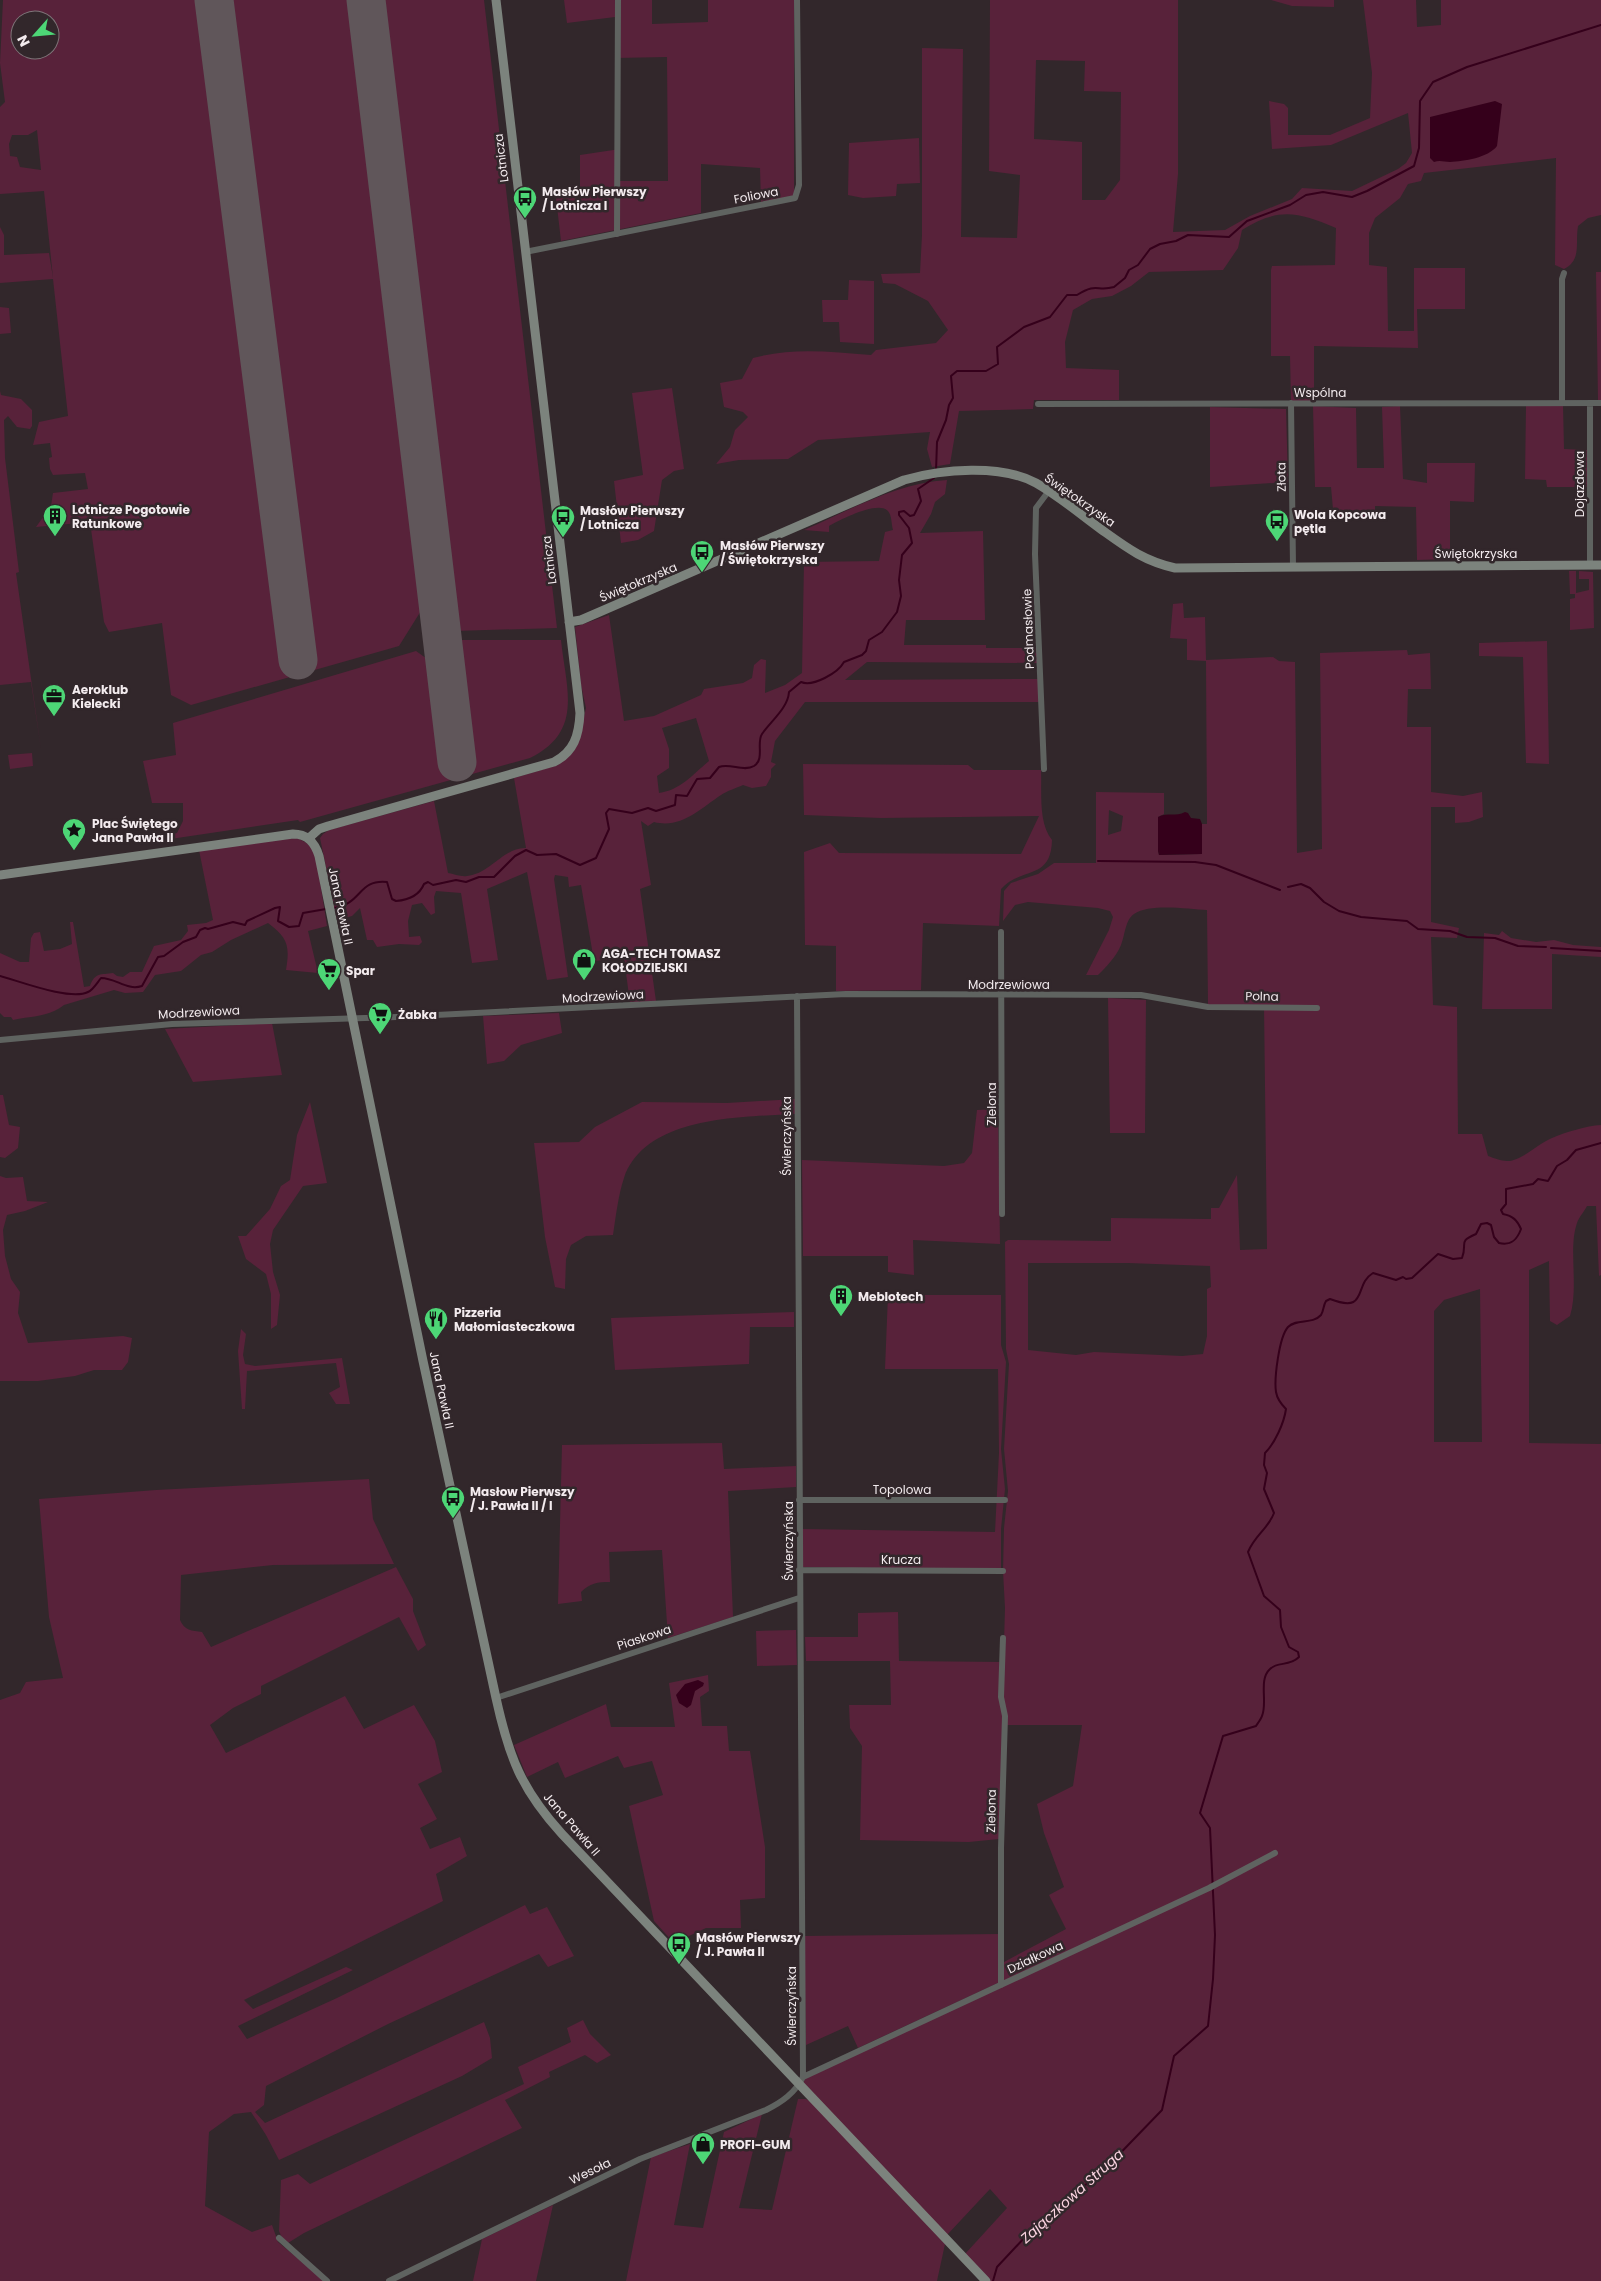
<svg xmlns="http://www.w3.org/2000/svg" width="1601" height="2281" font-family="Poppins,sans-serif">
<style>
.green{fill:#58223a;fill-rule:evenodd}
.water{fill:#35001b}
.lines{fill:none;stroke-linecap:round;stroke-linejoin:round}
.stream{stroke:#35001b;stroke-width:2}
.runway{stroke:#60565a;stroke-width:39}
.street{stroke:#5f6360;stroke-width:6}
.secondary{stroke:#7c837d;stroke-width:9}
.labels{text-anchor:middle;dominant-baseline:central;stroke-width:5;stroke-linejoin:round;paint-order:stroke}
.street-label{font-size:12px;fill:#f3ebee;stroke:#32272b}
.poi-label{font-size:12px;font-weight:bold;fill:#f3ebee;stroke:#32272b;text-anchor:start}
.water-label{font-size:14px;font-style:italic;fill:#fcd5e2;stroke:#32272b}
</style>
<rect width="100%" height="100%" fill="#32272b"/>
<!-- green -->
<path class="green" d="M3 0H352L424 606 399 646 191 705 171 695 162 623 109 632 104 622 90 522 36 527 51 506 53 493 88 489 85 473 53 475 50 469 49 458 52 457 50 443 33 445 39 422 68 416 53 279 0 283V227L4 235V255L49 253 53 278 44 191 0 194V107L5 102 0 63ZM20 20H50V50H20ZM37 130 41 170 20 167 17 157 10 156 9 144 12 135H28Z
M379 0H484L557 628 454 631Z
M564 0H652V24L708 22V0H794V195L792 197 761 202 760 168 701 164V213L561 241 556 198 580 194V155L620 149V181H668L667 57 615 58V17L567 23Z
M990 0H1178V174L1173 232 1225 230 1250 216 1292 199 1302 188 1352 191 1398 169 1406 163 1412 153 1408 113 1331 145 1272 149 1269 101 1284 104 1288 108V135H1330L1370 118 1372 73 1363 0H1416L1417 27 1441 25V0H1601V215L1588 218 1578 226C1575 243 1582 260 1564 269L1555 265 1556 158 1424 173 1421 181 1408 184 1400 198 1375 218 1369 233V265L1387 267 1388 331H1414V268H1465V309H1417L1418 348 1314 346V401H1291L1290 356H1271V270L1272 266 1335 265 1336 228C1298 212 1279 207 1242 230L1238 248 1223 270 1149 272 1131 286 1112 296 1092 299 1073 310 1065 342 1066 368 1119 370V400H1034L1033 409 959 411 950 464 932 467 927 449 930 432 818 440 788 459 739 460 716 464 730 447 735 430 748 417 743 412 724 407 720 383 742 379 753 358C794 347 830 352 871 355L876 350 936 343 948 330 928 301 895 284 883 283 881 274 920 273 922 235V48L963 49 961 237 1017 238 1020 175 989 171ZM1036 60 1085 61 1084 91 1121 92 1120 180 1105 200H1082V142L1034 139Z
M1271 0H1334V7L1292 6Z
M919 138 920 183 897 184 896 196 863 198 848 195 849 143Z
M1596 272H1601V400H1598Z
M849 280 874 281V344L840 342 839 322H823L822 300H848Z
M0 307 9 308 11 333 0 334Z
M672 388 684 469 674 471 662 480 654 531 638 540 621 543 614 481 643 475 632 393Z
M0 391 1 395 21 399 32 410V426L30 429 17 427 8 416 4 420 5 458 19 572 16 573 41 749 31 682 0 685Z
M1526 405H1563L1564 449 1588 450 1589 487H1547L1546 480 1525 479Z
M1313 406 1356 408 1357 468H1384L1382 407 1400 406 1403 479 1427 483V463H1475L1474 502 1450 501V559L1417 560 1416 507 1375 506V519L1334 520 1331 487H1315Z
M1210 407 1286 409 1288 482 1210 487Z
M947 480 945 494 935 502 931 514 920 533 983 531 985 620H906L904 645H986V648H1039L1041 702H805L775 741 771 762 776 764 771 769V777L766 786 752 788 743 785C736 788 727 791 721 795 700 809 681 829 654 822L648 826 641 821 651 885 640 889 656 1001 630 1003 624 958 594 961 581 885 569 887 568 877 555 875 554 879 568 977 547 980 527 872 487 889 498 960 472 963 461 893 436 891 434 897 435 913 431 915 422 903 412 905 408 921 409 937 420 936 422 942 419 945 399 944 377 947 373 940H367L360 908 352 916 337 920 320 838 323 834 329 830 434 801 448 873C454 874 461 877 467 876 490 874 504 847 526 848L514 778 558 765 574 751 578 743 586 708 581 685 575 627 609 615 624 721 654 716 701 695 704 689 743 683 752 678 754 665 761 659 766 660 765 693 785 685 802 673 804 562 879 561 885 532 893 530C891 523 892 516 888 511 878 500 840 520 829 526V532L804 530C850 510 897 483 947 480ZM867 662 1038 663V679L845 680ZM696 718 709 761C693 774 681 790 659 793L657 776 669 768V749L662 728Z
M1569 571H1576V593L1589 590V579H1579V571L1593 572 1594 628 1570 630V599L1575 598V594H1570Z
M1183 603 1184 618 1205 617 1206 660 1273 657 1279 661 1295 662 1297 853 1322 849 1320 653 1407 650 1408 655 1430 653 1431 689H1408L1407 727H1431V792L1463 796 1482 792 1483 817 1469 822 1455 823V807H1431V922L1459 928 1457 938 1431 937 1433 1005 1457 1007 1458 1134H1482L1488 1156C1494 1158 1501 1161 1507 1161 1520 1162 1539 1143 1552 1138 1566 1132 1586 1126 1601 1125V1275L1599 1276 1596 1206H1587C1584 1212 1579 1217 1577 1223 1568 1249 1579 1287 1570 1316L1557 1325 1550 1321 1549 1261 1529 1270V1443L1601 1444V2281H990L965 2254 1007 2208 990 2189 947 2235 803 2082 806 2078 1004 1981V1962L1066 1929 1049 1895 1064 1887 1044 1833 1037 1804 1073 1786 1082 1725H1004L999 1839 969 1842 860 1840 862 1746 850 1728 849 1705H891L890 1661H806L805 1637H858V1613L898 1612 899 1661 1003 1662V1678L1005 1608 1003 1571 1004 1528 1008 1491 1004 1449 1009 1364 1006 1349 1005 1242 1008 1240 1111 1241V1218L1211 1219V1208H1219L1237 1175 1240 1250 1267 1249 1264 1005H1208L1207 910C1188 909 1150 903 1134 914 1125 920 1125 936 1121 945 1116 957 1106 967 1098 975H1086L1109 930 1113 917 1110 911 1098 908 1028 902 1015 905 1003 921 1004 891 1011 883 1038 874 1054 863H1096V792L1164 793V814L1158 817V850L1159 855 1202 854V824H1207L1206 661 1187 660V639L1170 638 1173 604ZM1109 810 1123 816 1121 831 1108 835ZM1028 1263H1128L1210 1266 1211 1287 1207 1289V1336L1203 1354 1182 1356 1094 1352 1076 1355 1028 1350ZM1480 1289 1482 1442H1434V1311L1444 1300Z
M456 640H561C566 689 584 731 530 758L300 822 298 820 137 844V841L142 839 177 833 183 821V803H152L143 761 176 755 173 723 416 651 430 661Z
M1547 641 1549 764 1526 763 1523 657 1479 656V643Z
M32 753 33 766 10 769 8 755Z
M803 764 968 765 974 770H1041C1042 792 1038 823 1052 840 1051 881 1022 866 1001 889L999 926 923 923 921 990 836 991V946L805 945 804 852 830 843 839 853 1021 854 1039 816 881 818 804 815Z
M296 838C307 842 311 845 316 856L327 926 308 931 318 973 286 970C290 946 288 938 268 923L231 940 212 952 201 955 181 971 155 975 143 992 125 993 114 990 64 1005C49 1017 31 1016 13 1020L11 1017H4L0 1013V953L20 962H29L31 938 34 933 40 932 44 951 60 949 72 944 70 922H73L84 987 90 986C95 972 101 975 113 973L117 976 123 977 130 972H142L154 946 181 940 188 931 187 925 206 923 213 920 199 850Z
M1502 931 1511 938 1536 942 1554 940 1573 945 1601 947V957L1552 954V1009H1482L1484 933 1499 935Z
M1108 998 1146 1000 1145 1133H1110Z
M559 1013 562 1033 521 1045 504 1061 487 1064 483 1016Z
M272 1023 282 1075 193 1082 165 1029Z
M0 1095H3L9 1125 20 1127 18 1148 5 1158 0 1157Z
M795 1099V1114C741 1117 645 1116 624 1178 618 1196 616 1216 613 1235L586 1236 571 1245 566 1259 565 1289 555 1287 545 1237 534 1143 579 1142 595 1127 642 1102 727 1103Z
M310 1102 327 1183 303 1186 273 1230 270 1244 273 1272 280 1295 277 1325 271 1329V1294L266 1274 246 1259 238 1236H246L270 1209 281 1186 290 1180 297 1135Z
M998 1109 1000 1244 913 1240 914 1275 888 1272V1256H803L802 1160 944 1166 964 1163 972 1153 977 1110Z
M0 1176 6 1178 23 1177 27 1201 48 1202 25 1211 7 1215 3 1230 5 1256 11 1279 20 1292 18 1313 28 1343 123 1336 132 1338 128 1362 122 1370H94L75 1376 38 1381H0Z
M888 1295H1001V1345L1006 1362 1001 1449 1005 1489 1001 1529V1571L803 1567 802 1529 995 1532 999 1453 998 1369H885Z
M794 1312V1327H750L749 1364 615 1370 611 1318Z
M241 1329 246 1334 243 1355 245 1364 255 1366 342 1358 350 1404H336L329 1393 340 1387 336 1363 247 1371 245 1409H242L238 1351Z
M722 1443 724 1469 796 1466V1487L728 1491 733 1617 668 1638 662 1550 609 1552 610 1582C597 1582 590 1583 581 1592L582 1601 558 1604 562 1445Z
M369 1479 373 1519 394 1564 273 1565 181 1575 180 1620C184 1630 192 1631 202 1632L211 1647 396 1567 413 1599V1611L426 1645 418 1651 399 1617 261 1686V1694L233 1708 210 1725 226 1753 345 1696 364 1729 414 1705 435 1741 442 1772 418 1784 437 1819 420 1828 430 1849 460 1837 467 1856 436 1874 443 1901 244 2000 253 2009 346 1967 353 1970 238 2026 247 2039 337 1998 525 1905 530 1914 547 1907 574 1956 548 1967 539 1954 388 2024 266 2086 264 2105 255 2112 265 2123 484 2022 490 2038 492 2058 462 2076 279 2160 266 2135 251 2112 234 2114 209 2132 205 2206 252 2232 272 2225 278 2242 325 2281H0V1700L20 1693 26 1682 63 1678 49 1617 39 1499 156 1490Z
M796 1630 797 1665 757 1666 756 1631Z
M708 1675 709 1691 700 1697 702 1726H727L729 1751H750L765 1847V1898L740 1900 741 1928H706L674 1943 654 1921 629 1806 663 1795 652 1761 624 1768 618 1756 565 1778 558 1762 527 1777 514 1745 606 1704 611 1727H675L669 1683Z
M1000 1934 998 1983 858 2048 848 2026 806 2045 804 1936Z
M583 2020 590 2034 611 2055 597 2063 585 2055 549 2072 550 2077 505 2100 522 2128 304 2233 288 2243 282 2238 279 2231 281 2180 298 2174 310 2184 524 2084 518 2067 571 2042 567 2028Z
M798 2099H806L811 2102 945 2244 937 2281H626L651 2157 690 2144 674 2225 703 2228 724 2132 762 2114 739 2208 772 2210Z
M553 2205 536 2281H473L482 2239Z"/>
<!-- water -->
<path class="water" d="M1495 101 1502 104 1497 146C1488 158 1464 161 1450 162 1444 162 1440 160 1434 162L1430 158V117Z
M1185 812 1188 813 1191 818 1200 819 1202 824V854L1159 855 1158 851V817C1167 812 1176 817 1185 812Z
M698 1680 704 1683 703 1686 695 1691 691 1705 687 1708 679 1703 676 1695 685 1684Z"/>
<g class="lines">
<!-- stream -->
<path class="stream" d="M936 471 937 442 946 420 949 405 953 398 951 376 957 371H986L998 364 997 347 1024 327 1050 317 1067 295H1077C1098 282 1096 292 1114 287L1125 278 1129 270 1138 265 1150 249 1160 244 1176 241 1188 235 1229 237 1247 221 1290 205 1306 195 1323 192 1352 197 1367 191 1414 166 1419 148 1420 101 1433 82 1467 67 1601 25
M1098 861 1195 862 1216 865 1280 890
M1288 887 1301 884 1310 888 1324 902 1339 911 1361 917 1407 921 1418 929 1450 931 1467 937 1495 938 1518 946 1546 947
M334 908C362 904 358 879 387 882L392 899 396 901C409 900 419 896 424 884L428 882 433 885 456 880 466 882 479 877H494L515 856 526 850 537 855 556 854 580 865 596 858 609 829 606 813 609 809 632 813 648 808 656 811 675 805 676 795 687 796 697 779 710 778 719 767C730 763 744 772 754 766 765 759 756 743 762 734 771 721 788 708 789 692L801 682C813 687 838 673 844 662L862 655 866 651 869 640 882 632 897 612 901 596 899 580 902 555 912 543 909 528 899 515V512L904 511 910 516 914 515 921 501 918 489 934 478
M1551 948 1601 951
M0 976C19 981 70 1001 88 992 93 990 97 983 101 978 116 978 127 991 142 986L158 957 164 956 183 942 196 937 200 930 205 928 208 929 233 922 245 925 247 921 275 908 280 907 278 921 289 927 299 926 303 913 326 909
M993 2281 997 2267 1041 2220 1103 2171 1162 2110 1174 2056 1208 2026 1213 1979 1215 1935 1210 1828 1200 1813 1223 1736 1256 1726C1258 1723 1261 1719 1262 1716 1268 1702 1258 1680 1270 1669 1278 1661 1289 1667 1299 1657L1298 1652 1289 1647 1281 1627 1280 1610 1264 1596 1248 1552C1255 1535 1268 1529 1274 1513L1264 1489 1267 1473 1264 1465 1265 1453C1275 1443 1284 1423 1286 1409 1281 1404 1277 1398 1276 1392 1274 1379 1279 1337 1288 1327 1297 1318 1312 1325 1321 1315 1324 1310 1323 1306 1326 1301L1330 1299C1369 1314 1353 1285 1373 1273L1396 1280 1403 1277 1406 1279 1412 1278 1438 1254 1453 1259 1462 1258C1468 1243 1457 1242 1476 1234L1481 1224 1487 1223 1491 1225 1494 1237 1499 1243C1511 1246 1517 1240 1521 1229 1517 1220 1513 1216 1503 1214L1501 1210 1506 1204V1189L1533 1184 1538 1179 1548 1181 1557 1166 1567 1160 1576 1150 1601 1143"/>
<!-- runway -->
<path class="runway" d="M214 0 298 660
M366 0 457 762"/>
<!-- street -->
<path class="street" d="M617 234 618 0
M525 252 795 198 799 185 797 0
M1562 402V279L1564 273
M1291 403 1293 567
M1590 403V565
M1038 404 1601 403
M1044 769 1035 554 1036 508 1048 492
M1001 932 1002 1214
M0 1040 172 1024 397 1017 846 994 1141 995 1208 1007 1317 1008
M799 1500H1005
M799 1570 1003 1571
M496 1698 799 1598
M1001 1985V1848L1005 1716 1001 1697 1003 1638
M803 2077 1209 1888 1275 1853
M279 2238 327 2281
M389 2281 640 2159 766 2110C782 2102 795 2093 803 2077L797 996"/>
<!-- secondary -->
<path class="secondary" d="M569 622 581 620 904 480C942 469 1001 464 1036 483 1059 496 1080 514 1102 530 1127 548 1144 561 1175 568L1601 565
M309 838 319 829 328 826 554 762C574 752 579 735 580 713L496 0
M0 875 293 834C308 834 315 843 319 856L423 1361 496 1698C509 1757 521 1789 562 1834L986 2281"/>
</g>
<!-- icons -->
<defs>
<g id="bus-pin" transform="scale(1.25)"><path d="M0 17L-7.5 6A9.5 9.5 0 1 1 7.5 6Z" fill="#4dd676" stroke="#32272b"/><path d="M-5-6H5V4H4V6H2V4H-2V6H-4V4H-5ZM-3.5-4V0h7V-4ZM-3.5 1.2v1.5H-2V1.2ZM2 1.2v1.5H3.5V1.2Z" fill="#111"/></g>
<g id="building-pin" transform="scale(1.25)"><path d="M0 17L-7.5 6A9.5 9.5 0 1 1 7.5 6Z" fill="#4dd676" stroke="#32272b"/><path d="M-4-6H4V6H1V3H-1V6H-4ZM-2.5-4.3h1.7v1.8h-1.7ZM.8-4.3h1.7v1.8H.8ZM-2.5-1h1.7V.8h-1.7ZM.8-1h1.7V.8H.8Z" fill="#111"/></g>
<g id="office-pin" transform="scale(1.25)"><path d="M0 17L-7.5 6A9.5 9.5 0 1 1 7.5 6Z" fill="#4dd676" stroke="#32272b"/><path d="M-6-3h4V-5.5h4V-3h4V5H-6ZM-1-4.5V-3h2v-1.5ZM-6 0V1H6V0Z" fill="#111"/></g>
<g id="sight-pin" transform="scale(1.25)"><path d="M0 17L-7.5 6A9.5 9.5 0 1 1 7.5 6Z" fill="#4dd676" stroke="#32272b"/><path d="M0-6L1.8-2.2L6-1.7L2.9 1.2L3.7 5.4L0 3.3L-3.7 5.4L-2.9 1.2L-6-1.7L-1.8-2.2Z" fill="#111"/></g>
<g id="shop-pin" transform="scale(1.25)"><path d="M0 17L-7.5 6A9.5 9.5 0 1 1 7.5 6Z" fill="#4dd676" stroke="#32272b"/><path d="M-5-2.5h2.3a2.7 3.5 0 0 1 5.4 0H5L5.5 6h-11ZM-1.5-2.5h3a1.5 2.3 0 0 0-3 0Z" fill="#111"/></g>
<g id="supermarket-pin" transform="scale(1.25)"><path d="M0 17L-7.5 6A9.5 9.5 0 1 1 7.5 6Z" fill="#4dd676" stroke="#32272b"/><path d="M-6-5.5h2.5l.6 2H6L4.5 2H-2.5L-4.4-4H-6ZM-1.5 3.2a1.3 1.3 0 1 0 .1 0ZM3 3.2a1.3 1.3 0 1 0 .1 0Z" fill="#111"/></g>
<g id="restaurant-pin" transform="scale(1.25)"><path d="M0 17L-7.5 6A9.5 9.5 0 1 1 7.5 6Z" fill="#4dd676" stroke="#32272b"/><path d="M-5-6h1v4h1v-4h1v4h1v-4h1v5L-1.5 .5V6h-2V.5L-5-1ZM5-6V6H3V1.5H1.5Q1.5-4 5-6Z" fill="#111"/></g>
</defs>
<g fill-rule="evenodd">
<use href="#bus-pin" x="525" y="198"/>
<use href="#building-pin" x="55" y="516"/>
<use href="#bus-pin" x="563" y="517"/>
<use href="#bus-pin" x="1277" y="521"/>
<use href="#bus-pin" x="702" y="552"/>
<use href="#office-pin" x="54" y="696"/>
<use href="#sight-pin" x="74" y="830"/>
<use href="#shop-pin" x="584" y="960"/>
<use href="#supermarket-pin" x="329" y="970"/>
<use href="#supermarket-pin" x="380" y="1014"/>
<use href="#building-pin" x="841" y="1296"/>
<use href="#restaurant-pin" x="436" y="1319"/>
<use href="#bus-pin" x="453" y="1498"/>
<use href="#bus-pin" x="679" y="1944"/>
<use href="#shop-pin" x="703" y="2144"/>
</g>
<g class="labels">
<!-- street labels -->
<g class="street-label">
<text transform="translate(501 158) rotate(-97)">Lotnicza</text>
<text transform="translate(756 195) rotate(-11)">Foliowa</text>
<text x="1320" y="392">Wspólna</text>
<text transform="translate(1281 477) rotate(-91)">Złota</text>
<text transform="translate(1579 484) rotate(-90)">Dojazdowa</text>
<text transform="translate(1080 500) rotate(35)">Świętokrzyska</text>
<text x="1476" y="553">Świętokrzyska</text>
<text transform="translate(549 560) rotate(-97)">Lotnicza</text>
<text transform="translate(638 582) rotate(-23)">Świętokrzyska</text>
<text transform="translate(1028 629) rotate(-92)">Podmasłowie</text>
<text transform="translate(341 906) rotate(78)">Jana Pawła II</text>
<text x="1009" y="984">Modrzewiowa</text>
<text transform="translate(603 996) rotate(-3)">Modrzewiowa</text>
<text transform="translate(1262 996) rotate(1)">Polna</text>
<text transform="translate(199 1012) rotate(-3)">Modrzewiowa</text>
<text transform="translate(991 1104) rotate(-90)">Zielona</text>
<text transform="translate(786 1136) rotate(-90)">Świerczyńska</text>
<text transform="translate(442 1390) rotate(78)">Jana Pawła II</text>
<text x="902" y="1489">Topolowa</text>
<text transform="translate(788 1541) rotate(-90)">Świerczyńska</text>
<text x="901" y="1559">Krucza</text>
<text transform="translate(644 1637) rotate(-18)">Piaskowa</text>
<text transform="translate(991 1811) rotate(-89)">Zielona</text>
<text transform="translate(572 1824) rotate(49)">Jana Pawła II</text>
<text transform="translate(1035 1957) rotate(-25)">Działkowa</text>
<text transform="translate(791 2006) rotate(-90)">Świerczyńska</text>
<text transform="translate(590 2171) rotate(-26)">Wesoła</text>
</g>
<!-- poi labels -->
<g class="poi-label">
<text x="542" y="191">Masłów Pierwszy<tspan x="542" dy="14">/ Lotnicza I</tspan></text>
<text x="72" y="509">Lotnicze Pogotowie<tspan x="72" dy="14">Ratunkowe</tspan></text>
<text x="580" y="510">Masłów Pierwszy<tspan x="580" dy="14">/ Lotnicza</tspan></text>
<text x="1294" y="514">Wola Kopcowa<tspan x="1294" dy="14">pętla</tspan></text>
<text x="720" y="545">Masłów Pierwszy<tspan x="720" dy="14">/ Świętokrzyska</tspan></text>
<text x="72" y="689">Aeroklub<tspan x="72" dy="14">Kielecki</tspan></text>
<text x="92" y="823">Plac Świętego<tspan x="92" dy="14">Jana Pawła II</tspan></text>
<text x="602" y="953">AGA-TECH TOMASZ<tspan x="602" dy="14">KOŁODZIEJSKI</tspan></text>
<text x="346" y="970">Spar</text>
<text x="398" y="1014">Żabka</text>
<text x="858" y="1296">Meblotech</text>
<text x="454" y="1312">Pizzeria<tspan x="454" dy="14">Małomiasteczkowa</tspan></text>
<text x="470" y="1491">Masłow Pierwszy<tspan x="470" dy="14">/ J. Pawła II / I</tspan></text>
<text x="696" y="1937">Masłów Pierwszy<tspan x="696" dy="14">/ J. Pawła II</tspan></text>
<text x="720" y="2144">PROFI-GUM</text>
</g>
<!-- water labels -->
<g class="water-label">
<text transform="translate(1072 2196) rotate(-42)">Zajączkowa Struga</text>
</g>
</g>
<!-- north arrow -->
<g transform="translate(35 35) rotate(243)"><circle r="24" fill="#32272b" stroke="#7f7579"/>
<path d="M0-4L9 19L0 12L-9 19Z" fill="#4dd676"/>
<text y="-8" font-size="14" font-weight="bold" text-anchor="middle" fill="#f3ebee">N</text>
</g>
</svg>
